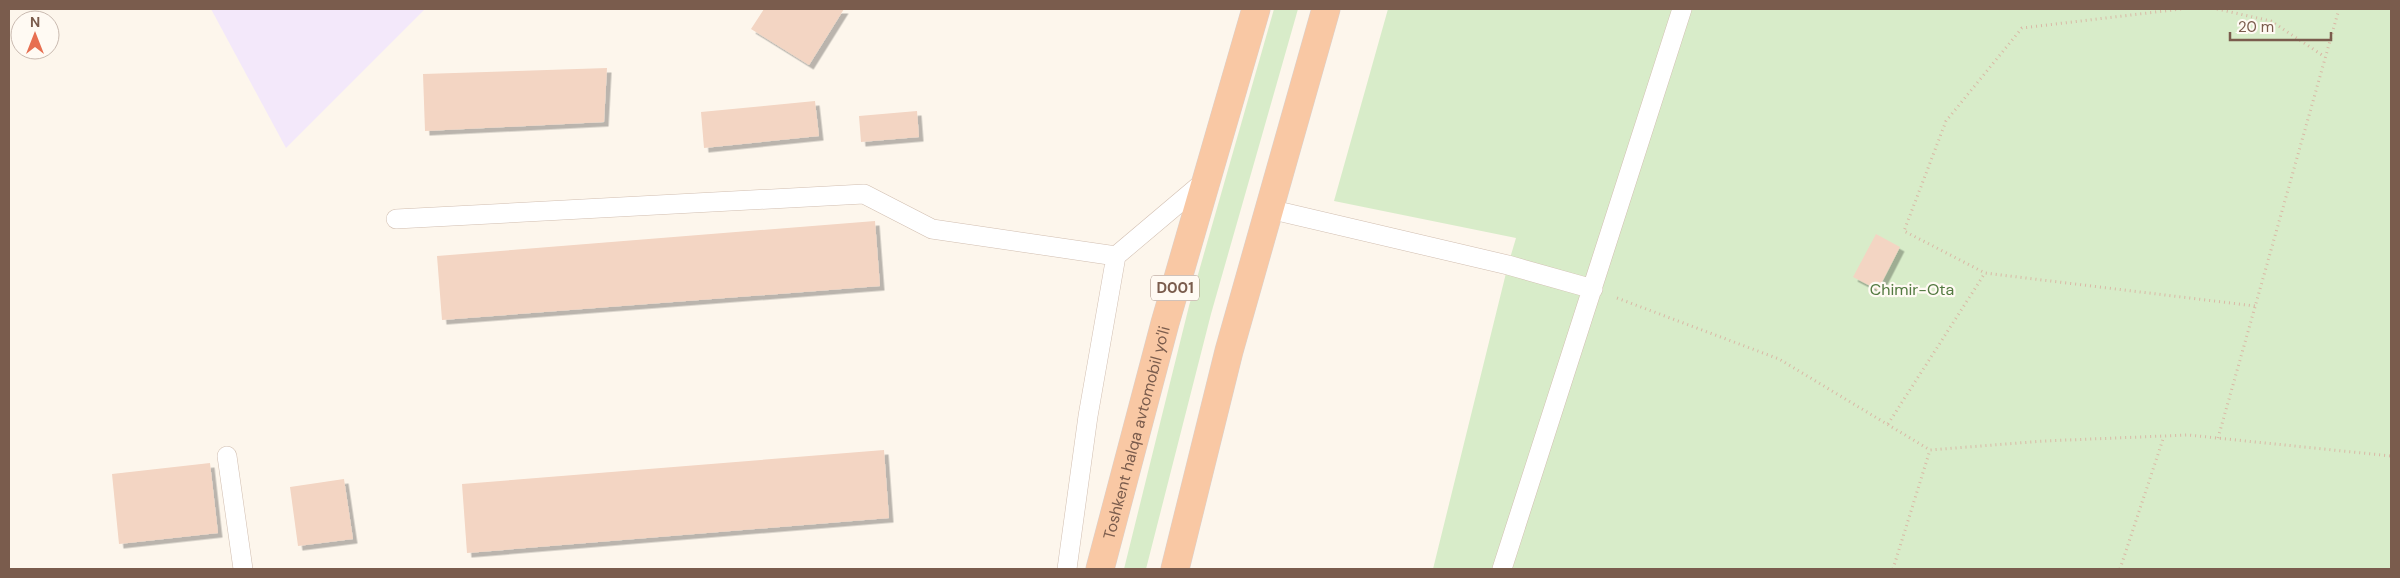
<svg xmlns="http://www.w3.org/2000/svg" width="2400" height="578" font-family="'DM Sans',sans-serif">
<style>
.education{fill:#f3e8fa}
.green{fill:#d8ecc9}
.building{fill:#f3d5c3;filter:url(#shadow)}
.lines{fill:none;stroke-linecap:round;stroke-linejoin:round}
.service-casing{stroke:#d1beb0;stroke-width:20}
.trunk-casing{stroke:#dad1cd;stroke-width:29}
.path{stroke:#d9b8a5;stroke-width:3;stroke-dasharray:1 4;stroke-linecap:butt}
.service{stroke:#fff;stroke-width:19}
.trunk{stroke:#f9c8a4;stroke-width:28}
.labels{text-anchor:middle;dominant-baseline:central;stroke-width:4.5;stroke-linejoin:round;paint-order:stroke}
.shield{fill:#fffaf3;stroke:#a28b7f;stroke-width:1}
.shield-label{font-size:15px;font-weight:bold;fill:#7a5c4d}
.park-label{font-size:16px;fill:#537a41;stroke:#fffaf3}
.street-label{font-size:16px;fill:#7a5c4d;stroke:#fffaf3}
</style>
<defs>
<filter id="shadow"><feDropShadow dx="4.5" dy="4.5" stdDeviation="0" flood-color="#0004"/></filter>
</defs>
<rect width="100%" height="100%" fill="#fdf6ec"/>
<!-- education -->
<path class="education" d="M211 9H425L286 148Z"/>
<!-- green -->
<path class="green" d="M1274 9H1298L1211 314 1146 569H1124L1189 306Z
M1388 9H2391V569H1433L1508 265 1516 238 1334 201Z"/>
<!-- building -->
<path class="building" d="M764 9H844L809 65 751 29Z
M607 68 604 122 425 131 423 74Z
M815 101 819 136 704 148 701 112Z
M917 111 919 137 861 142 859 116Z
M875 221 880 286 442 320 437 256Z
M1876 234 1900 247 1878 290 1853 277Z
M884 450 889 518 467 553 462 484Z
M210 463 218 533 119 544 112 474Z
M344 479 353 539 298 546 290 487Z"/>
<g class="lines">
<!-- service casing -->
<g class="service-casing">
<path id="service" d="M1269 209 1508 265 1593 289
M396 219 864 194 932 229 1116 256
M227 456 243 569
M1067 569 1088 416 1116 256 1206 180
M1502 569 1682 9"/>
</g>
<!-- trunk casing -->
<g class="trunk-casing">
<g id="trunk">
<path id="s1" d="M1100 569 1165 323 1256 9"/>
<path d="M1175 569 1229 351 1326 9"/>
</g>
</g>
<!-- path -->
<path class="path" d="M2181 9 2022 28 1946 121 1904 231 1985 273 2255 306
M2217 9 2271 21 2325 57
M1617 298 1779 359 1930 450 2044 441 2188 435 2391 456
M1888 424 1985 273
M2218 438 2339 9
M1893 569 1930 450
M2120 569 2164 436"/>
<!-- service -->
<use href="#service" class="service"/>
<!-- trunk -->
<use href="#trunk" class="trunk"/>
</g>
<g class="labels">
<!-- shield labels -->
<rect class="shield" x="1151" y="275.5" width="48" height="25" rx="4"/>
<g class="shield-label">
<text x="1175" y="288">D001</text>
</g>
<!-- park labels -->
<g class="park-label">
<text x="1912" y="289">Chimir-Ota</text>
</g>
<!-- street labels -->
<g class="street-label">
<text stroke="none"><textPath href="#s1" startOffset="141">Toshkent halqa avtomobil yo'li</textPath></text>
</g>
</g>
<!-- border -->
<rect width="2400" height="578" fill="none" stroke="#7a5c4d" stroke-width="20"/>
<!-- north arrow -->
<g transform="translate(35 35)"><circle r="24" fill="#fffaf3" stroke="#cabbb1"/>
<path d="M0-4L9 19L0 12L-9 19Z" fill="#e76f51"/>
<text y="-8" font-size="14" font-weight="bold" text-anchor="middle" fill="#7a5c4d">N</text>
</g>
<!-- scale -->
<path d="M2230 32v8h101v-8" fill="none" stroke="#7a5c4d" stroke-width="2.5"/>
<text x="2238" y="32" font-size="15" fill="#7a5c4d" stroke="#fffaf3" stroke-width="4" paint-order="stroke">20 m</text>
</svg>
